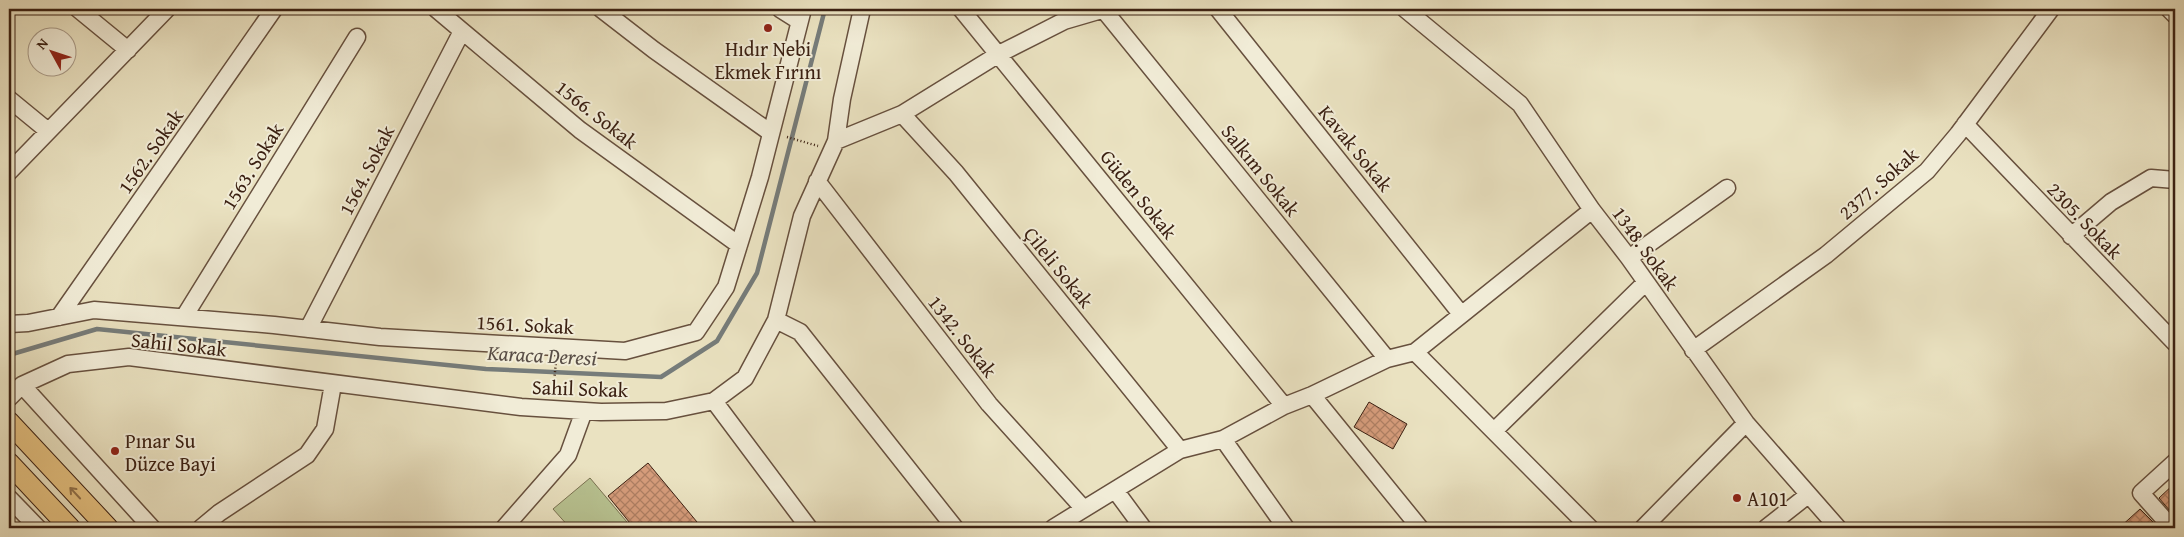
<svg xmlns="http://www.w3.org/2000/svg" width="2184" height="537" font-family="'Gentium Book Plus',serif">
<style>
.garden{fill:#b8c392;stroke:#7a7252}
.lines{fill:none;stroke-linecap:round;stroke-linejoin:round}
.stream{stroke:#767c7a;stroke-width:4.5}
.building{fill:url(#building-cross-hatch);stroke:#3b2012}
.minor-casing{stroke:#67503e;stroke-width:19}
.major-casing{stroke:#3b2012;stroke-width:22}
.path{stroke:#3b2012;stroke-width:2.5;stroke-dasharray:1 2.5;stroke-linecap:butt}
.minor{stroke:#f1ecd7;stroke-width:16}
.major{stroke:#e5c180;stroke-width:20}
.oneway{stroke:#907049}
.poi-dot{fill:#8f2418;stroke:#f1ecd7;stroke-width:2}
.labels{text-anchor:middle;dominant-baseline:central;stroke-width:4;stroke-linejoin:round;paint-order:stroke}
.poi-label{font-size:20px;fill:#3b2012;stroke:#f1ecd7;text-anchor:start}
.street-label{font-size:20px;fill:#3b2012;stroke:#f1ecd7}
.water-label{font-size:21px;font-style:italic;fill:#594e46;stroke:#f1ecd7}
</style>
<defs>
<pattern id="building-cross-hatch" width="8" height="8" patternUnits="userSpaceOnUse" patternTransform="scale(1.25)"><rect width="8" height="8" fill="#d59c7b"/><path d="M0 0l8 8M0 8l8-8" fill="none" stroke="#ae7f63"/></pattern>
</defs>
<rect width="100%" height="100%" fill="#eae2c1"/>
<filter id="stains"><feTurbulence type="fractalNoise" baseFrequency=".004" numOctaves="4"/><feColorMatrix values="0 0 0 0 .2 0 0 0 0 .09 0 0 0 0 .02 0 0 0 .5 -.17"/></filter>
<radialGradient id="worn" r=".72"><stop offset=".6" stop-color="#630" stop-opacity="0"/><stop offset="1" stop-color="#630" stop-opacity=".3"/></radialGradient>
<!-- garden -->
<path class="garden" d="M590 478 632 528H570L553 509Z"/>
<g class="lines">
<!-- stream -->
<path class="stream" d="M9 355 97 329 486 369 661 377 717 341 757 273 825 9"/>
</g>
<!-- building -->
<path class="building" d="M1369 402 1407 424 1393 449 1354 427Z
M648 463 702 528H634L608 496Z
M2175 483V517L2159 498Z
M2140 509 2159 528H2119Z"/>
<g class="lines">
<!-- minor casing -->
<g class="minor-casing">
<path id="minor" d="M78 9 128 50
M436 9 580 130 739 245
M601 9 654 50 771 133
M780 9 799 21
M961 9 1284 406
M1103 9 1387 359
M1218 9 1461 314
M1405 9 1520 104 1592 210 1629 258 1746 423 1838 528
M2169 9 2175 15
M9 99 48 131
M902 114 956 173 1180 450
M1965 124 2175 343
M836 141 902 114 999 54 1064 21 1105 9
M9 172 167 9
M817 181 989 404 1084 509
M2071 236 2111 202 2151 178 2175 180
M1629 258 1727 188
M59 317 274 9
M184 317 357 37
M776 320 800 332 955 528
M9 324 28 323 94 310 274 325 380 337 625 351 696 332 726 287 760 177 803 9
M308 329 462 31
M1693 350 1826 255 1927 171 1958 134 2051 9
M1415 352 1590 528
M22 385 68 364 129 357 521 407 601 412 666 411 714 401 745 378 776 320 802 216 836 141 842 99 862 9
M1312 395 1420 528
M9 398 22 385 152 528
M714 401 809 528
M1494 431 1645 283
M1223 439 1286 528
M1115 490 1143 528
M9 498 38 528
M201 528 219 513 307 455 325 429 333 384
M504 528 568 455 584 411
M1053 528 1180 450 1223 439 1284 406 1312 395 1387 359 1415 352 1592 210
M1643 528 1746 423
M1766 528 1808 495
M2172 528 2141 493 2175 462"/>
</g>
<!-- major casing -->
<g class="major-casing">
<path id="major" d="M9 422 108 528
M9 463 70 528"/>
</g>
<!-- path -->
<path class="path" d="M787 137 818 146
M553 393 556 361"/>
<!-- minor -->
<use href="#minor" class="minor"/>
<!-- major -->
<use href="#major" class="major"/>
</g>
<!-- one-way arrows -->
<defs><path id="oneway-shaft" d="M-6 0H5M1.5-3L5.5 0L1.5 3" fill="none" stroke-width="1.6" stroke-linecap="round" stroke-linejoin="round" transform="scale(1.25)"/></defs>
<use class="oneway" href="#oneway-shaft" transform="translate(75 493) rotate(-133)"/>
<!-- markers -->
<g class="poi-dot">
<circle cx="768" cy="28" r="5"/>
<circle cx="115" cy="451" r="5"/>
<circle cx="1737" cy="498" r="5"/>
</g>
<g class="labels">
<!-- poi labels -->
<g class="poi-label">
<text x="768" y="48" text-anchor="middle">Hıdır Nebi<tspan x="768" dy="23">Ekmek Fırını</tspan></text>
<text x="125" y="440">Pınar Su<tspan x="125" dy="23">Düzce Bayi</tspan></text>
<text x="1747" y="498">A101</text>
</g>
<!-- street labels -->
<g class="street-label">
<text transform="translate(597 114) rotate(38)">1566. Sokak</text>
<text transform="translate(1356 148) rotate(51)">Kavak Sokak</text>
<text transform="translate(150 151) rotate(-55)">1562. Sokak</text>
<text transform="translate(252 166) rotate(-58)">1563. Sokak</text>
<text transform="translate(366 170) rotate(-63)">1564. Sokak</text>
<text transform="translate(1261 170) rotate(51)">Salkım Sokak</text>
<text transform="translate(1878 183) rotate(-41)">2377. Sokak</text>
<text transform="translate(1139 194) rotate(51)">Güden Sokak</text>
<text transform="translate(2085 220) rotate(46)">2305. Sokak</text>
<text transform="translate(1646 248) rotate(54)">1348. Sokak</text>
<text transform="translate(1059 267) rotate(51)">Çileli Sokak</text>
<text transform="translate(525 324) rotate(3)">1561. Sokak</text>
<text transform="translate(963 336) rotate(52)">1342. Sokak</text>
<text transform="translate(179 344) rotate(6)">Sahil Sokak</text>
<text transform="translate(580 388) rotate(2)">Sahil Sokak</text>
</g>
<!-- water labels -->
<g class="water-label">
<text transform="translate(542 355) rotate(3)">Karaca Deresi</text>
</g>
</g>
<!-- margin -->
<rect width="2184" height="537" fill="none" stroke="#eae2c1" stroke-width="30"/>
<rect x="10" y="10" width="2164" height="517" fill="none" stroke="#3b2012" stroke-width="2.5"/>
<rect x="15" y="15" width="2154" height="507" fill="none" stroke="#3b2012"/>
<!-- north arrow -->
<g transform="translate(52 52) rotate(310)"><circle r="24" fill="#f1ecd7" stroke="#a89a88"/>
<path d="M0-4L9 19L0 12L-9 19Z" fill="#8f2418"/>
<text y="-8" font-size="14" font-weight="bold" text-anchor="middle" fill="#3b2012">N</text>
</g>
<rect width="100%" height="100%" filter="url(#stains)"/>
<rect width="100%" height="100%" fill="url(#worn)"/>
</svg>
